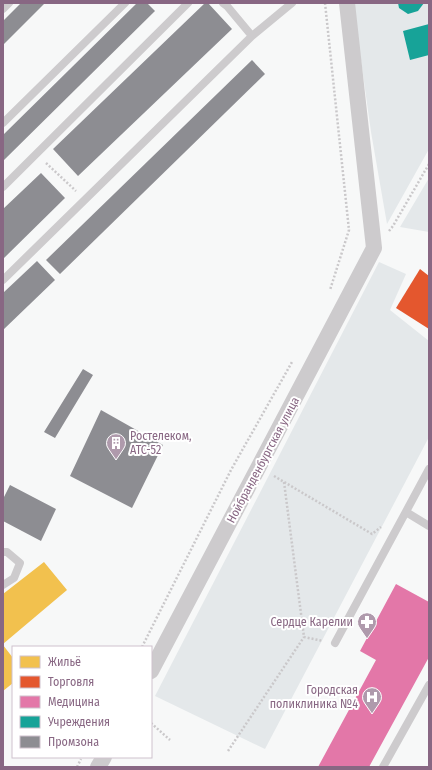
<svg xmlns="http://www.w3.org/2000/svg" width="432" height="770" font-family="'Fira Sans Condensed',sans-serif">
<style>
.green{fill:#e4e8ea}
.homes{fill:#f2c14e}
.shops{fill:#e4572e}
.health{fill:#e377a8}
.public{fill:#17a398}
.industry{fill:#8d8d92}
.lines{fill:none;stroke-linecap:round;stroke-linejoin:round}
.path{stroke:#cac8ca;stroke-width:2.5;stroke-dasharray:2 2;stroke-linecap:butt}
.lane{stroke:#cdcbcd;stroke-width:8}
.street{stroke:#cdcbcd;stroke-width:16}
.labels{text-anchor:middle;dominant-baseline:central;stroke-width:4;stroke-linejoin:round;paint-order:stroke}
.poi-label{font-size:12px;fill:#886783;stroke:#fff;text-anchor:end}
.street-label{font-size:12px;fill:#886783;stroke:#fff}
</style>
<rect width="100%" height="100%" fill="#f7f8f8"/>
<!-- green -->
<path class="green" d="M353 3H429V149L387 224 371 132Z
M429 178V232L400 227Z
M379 262 406 274 390 310 429 341V437L265 749 155 696Z"/>
<!-- homes -->
<path class="homes" d="M44 562 67 590 3 644V594Z
M3 645 13 658V683L3 691Z"/>
<!-- shops -->
<path class="shops" d="M420 269 429 276V329L396 308Z"/>
<!-- health -->
<path class="health" d="M396 584 429 602V657L369 767H318L376 660 360 651Z"/>
<!-- public -->
<path class="public" d="M398 3H424L418 11 408 14 399 8Z
M429 24V55L410 60 403 31Z"/>
<!-- industry -->
<path class="industry" d="M21 3H45L3 45V21Z
M137 3H147L155 11 3 161V135Z
M205 3H208L232 29 78 176 53 149Z
M252 60 265 74 60 274 46 260Z
M41 173 65 198 3 259V209Z
M37 261 55 280 3 330V293Z
M83 369 93 375 55 438 44 432Z
M101 410 163 445 132 508 70 476Z
M10 485 56 509 41 541 3 521V499Z"/>
<g class="lines">
<!-- path -->
<path class="path" d="M325 3 349 230 330 290
M46 163 76 191
M389 231 393 226 429 164
M274 476 372 534 381 527
M284 482 304 637 323 641
M142 647 231 470 292 362
M151 723 170 740
M228 751 304 637
M77 767 81 759"/>
<!-- lane -->
<path class="lane" d="M223 3 227 6 252 36
M3 9 9 3
M3 123 125 3
M3 187 188 3
M3 280 252 36 292 3
M406 512 429 526
M3 552H7L20 563 14 578 3 585
M335 643 429 469
M383 767 429 685"/>
<!-- street -->
<path class="street" d="M151 671 374 248 347 3
M98 767 104 757"/>
</g>
<!-- icons -->
<defs>
<g id="building-pin" transform="scale(1)"><path d="M0 17L-7.5 6A9.5 9.5 0 1 1 7.5 6Z" fill="#af9aac" stroke="#fff"/><path d="M-4-6H4V6H1V3H-1V6H-4ZM-2.5-4.3h1.7v1.8h-1.7ZM.8-4.3h1.7v1.8H.8ZM-2.5-1h1.7V.8h-1.7ZM.8-1h1.7V.8H.8Z" fill="#fff"/></g>
<g id="pharmacy-pin" transform="scale(1)"><path d="M0 17L-7.5 6A9.5 9.5 0 1 1 7.5 6Z" fill="#af9aac" stroke="#fff"/><path d="M-2-6h4v4h4v4h-4v4h-4v-4h-4v-4h4Z" fill="#fff"/></g>
<g id="hospital-pin" transform="scale(1)"><path d="M0 17L-7.5 6A9.5 9.5 0 1 1 7.5 6Z" fill="#af9aac" stroke="#fff"/><path d="M-5-5h3v3.5h4V-5h3V5h-3V1.5h-4V5h-3Z" fill="#fff"/></g>
</defs>
<g fill-rule="evenodd">
<use href="#building-pin" x="116" y="443"/>
<use href="#pharmacy-pin" x="367" y="622"/>
<use href="#hospital-pin" x="372" y="697"/>
</g>
<g class="labels">
<!-- poi labels -->
<g class="poi-label">
<text x="130" y="436" text-anchor="start">Ростелеком,<tspan x="130" dy="14">АТС-52</tspan></text>
<text x="353" y="622">Сердце Карелии</text>
<text x="358" y="690">Городская<tspan x="358" dy="14">поликлиника №4</tspan></text>
</g>
<!-- street labels -->
<g class="street-label">
<text transform="translate(263 460) rotate(-62)">Нойбранденбургская улица</text>
</g>
</g>
<!-- border -->
<rect width="432" height="770" fill="none" stroke="#886783" stroke-width="8"/>
<!-- legend -->
<rect x="12" y="646" width="140" height="112" fill="#ffffff" stroke="#cfc2cd"/>
<rect x="20" y="656" width="20" height="12" fill="#f2c14e" stroke="#cfc2cd"/>
<text x="48" y="666" font-size="12" fill="#886783">Жильё</text>
<rect x="20" y="676" width="20" height="12" fill="#e4572e" stroke="#cfc2cd"/>
<text x="48" y="686" font-size="12" fill="#886783">Торговля</text>
<rect x="20" y="696" width="20" height="12" fill="#e377a8" stroke="#cfc2cd"/>
<text x="48" y="706" font-size="12" fill="#886783">Медицина</text>
<rect x="20" y="716" width="20" height="12" fill="#17a398" stroke="#cfc2cd"/>
<text x="48" y="726" font-size="12" fill="#886783">Учреждения</text>
<rect x="20" y="736" width="20" height="12" fill="#8d8d92" stroke="#cfc2cd"/>
<text x="48" y="746" font-size="12" fill="#886783">Промзона</text>
</svg>
